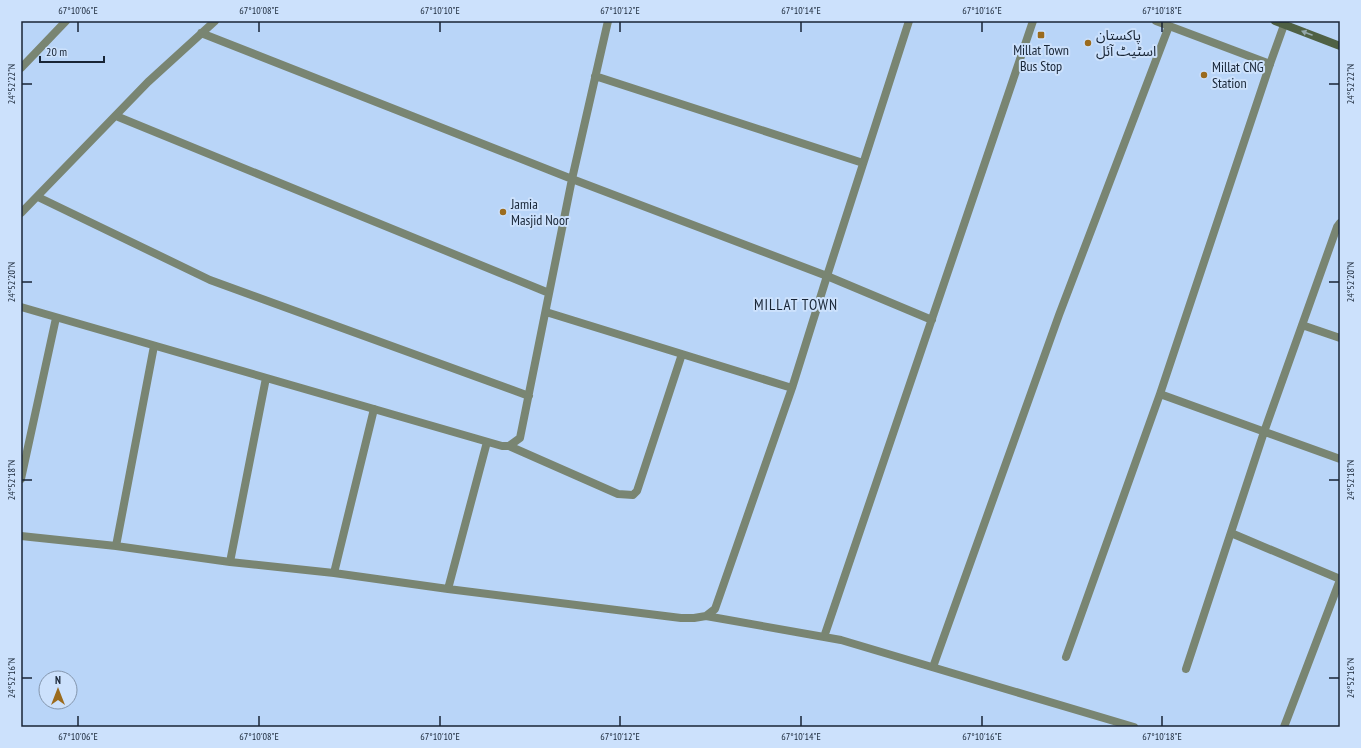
<svg xmlns="http://www.w3.org/2000/svg" width="1361" height="748" font-family="'PT Sans Narrow','Noto Sans Arabic',sans-serif">
<style>
.lines{fill:none;stroke-linecap:round;stroke-linejoin:round}
.lane{stroke:#798572;stroke-width:8}
.street{stroke:#798572;stroke-width:8}
.secondary{stroke:#4f6145;stroke-width:8}
.oneway{fill:#94a7aa}
.ticks{fill:none;stroke:#182536;stroke-width:1.5}
.poi-dot{fill:#9b6b1d;stroke:#cce1fc;stroke-width:1.5}
.labels{text-anchor:middle;dominant-baseline:central;stroke-width:4;stroke-linejoin:round;paint-order:stroke}
.poi-label{font-size:14px;fill:#182536;stroke:#cce1fc;text-anchor:start}
.neighbourhood-label{font-size:15px;letter-spacing:1px;fill:#182536;stroke:#cce1fc}
.neatline{fill:none;stroke:#182536;stroke-width:1.5}
.ticks-label{font-size:10px;text-anchor:middle;fill:#182536}
</style>
<rect width="100%" height="100%" fill="#b9d5f8"/>
<g class="lines">
<!-- lane -->
<path class="lane" d="M1156 21 1270 64 1284 25"/>
<!-- street -->
<path class="street" d="M608 21 572 179 827 276 909 21
M21 68 66 21
M595 76 863 163
M116 116 549 293
M38 197 210 280 529 396
M21 213 148 82 215 21
M21 307 502 446H509L520 438 572 179 201 33
M546 312 792 388
M1302 325 1340 338
M1160 394 1340 459
M509 446 618 494 633 495 637 491 682 354
M21 479 56 318
M1231 533 1340 579
M21 536 116 546 230 562 334 573 448 589 681 618H694L706 616 841 640 1134 727
M116 546 154 346
M230 562 266 378
M334 573 374 409
M448 589 487 442
M706 616 715 609 792 388 827 276 932 320
M824 637 1033 21
M1066 657 1160 394 1270 64
M933 667 1059 315 1169 26
M1186 669 1264 432 1337 227 1340 223
M1284 727 1340 580"/>
<!-- secondary -->
<path class="secondary" d="M1275 21 1340 46"/>
</g>
<!-- one-way arrows -->
<defs><path id="oneway-solid" d="M-6-.8H1V-3.2L6.5 0L1 3.2V.8H-6Z"/></defs>
<use class="oneway" href="#oneway-solid" transform="translate(1307 33) rotate(-159)"/>
<!-- ticks -->
<path class="ticks" d="M78 22V32M259 22V32M440 22V32M620 22V32M801 22V32M982 22V32M1162 22V32M22 84H32M1329 84H1339M22 282H32M1329 282H1339M22 480H32M1329 480H1339M22 678H32M1329 678H1339M78 716V726M259 716V726M440 716V726M620 716V726M801 716V726M982 716V726M1162 716V726"/>
<!-- markers -->
<g class="poi-dot">
<rect x="1037" y="31" width="8" height="8" rx="2"/>
<circle cx="1088" cy="43" r="4"/>
<circle cx="1204" cy="75" r="4"/>
<circle cx="503" cy="212" r="4"/>
</g>
<g class="labels">
<!-- poi labels -->
<g class="poi-label">
<text x="1096" y="35">پاکستان<tspan x="1096" dy="16">اسٹیٹ آئل</tspan></text>
<text x="1041" y="50" text-anchor="middle">Millat Town<tspan x="1041" dy="16">Bus Stop</tspan></text>
<text x="1212" y="67">Millat CNG<tspan x="1212" dy="16">Station</tspan></text>
<text x="511" y="204">Jamia<tspan x="511" dy="16">Masjid Noor</tspan></text>
</g>
<!-- neighbourhood labels -->
<g class="neighbourhood-label">
<text x="796" y="304">MILLAT TOWN</text>
</g>
</g>
<!-- border -->
<rect width="1361" height="748" fill="none" stroke="#cce1fc" stroke-width="44"/>
<!-- north arrow -->
<g transform="translate(58 690)"><circle r="19" fill="#cce1fc" stroke="#8496ad"/>
<path d="M0-3L7 15L0 10L-7 15Z" fill="#9b6b1d"/>
<text y="-6" font-size="11" font-weight="bold" text-anchor="middle" fill="#182536">N</text>
</g>
<!-- scale -->
<path d="M40 56v6h64v-6" fill="none" stroke="#182536" stroke-width="2"/>
<text x="46" y="56" font-size="12" fill="#182536" stroke="#cce1fc" stroke-width="3" paint-order="stroke">20 m</text>
<rect x="22" y="22" width="1317" height="704" class="neatline"/>
<g class="ticks-label">
<text x="78" y="14">67°10'06"E</text>
<text x="259" y="14">67°10'08"E</text>
<text x="440" y="14">67°10'10"E</text>
<text x="620" y="14">67°10'12"E</text>
<text x="801" y="14">67°10'14"E</text>
<text x="982" y="14">67°10'16"E</text>
<text x="1162" y="14">67°10'18"E</text>
<text transform="translate(11 84) rotate(-90)" y="4">24°52'22"N</text>
<text transform="translate(1350 84) rotate(-90)" y="4">24°52'22"N</text>
<text transform="translate(11 282) rotate(-90)" y="4">24°52'20"N</text>
<text transform="translate(1350 282) rotate(-90)" y="4">24°52'20"N</text>
<text transform="translate(11 480) rotate(-90)" y="4">24°52'18"N</text>
<text transform="translate(1350 480) rotate(-90)" y="4">24°52'18"N</text>
<text transform="translate(11 678) rotate(-90)" y="4">24°52'16"N</text>
<text transform="translate(1350 678) rotate(-90)" y="4">24°52'16"N</text>
<text x="78" y="740">67°10'06"E</text>
<text x="259" y="740">67°10'08"E</text>
<text x="440" y="740">67°10'10"E</text>
<text x="620" y="740">67°10'12"E</text>
<text x="801" y="740">67°10'14"E</text>
<text x="982" y="740">67°10'16"E</text>
<text x="1162" y="740">67°10'18"E</text>
</g>
</svg>
